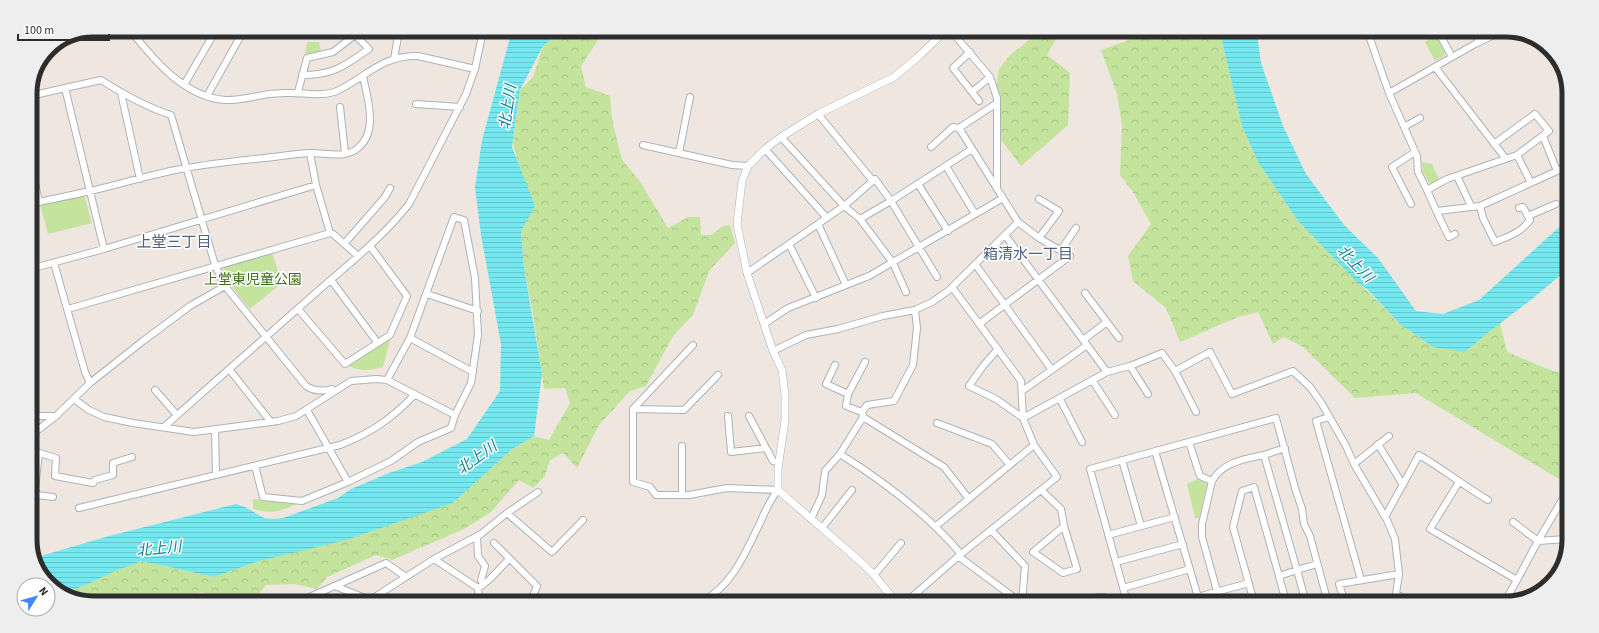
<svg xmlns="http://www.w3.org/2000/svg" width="1599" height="633" font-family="'Source Sans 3','Noto Sans JP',sans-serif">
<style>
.green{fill:#c4e49d}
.forest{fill:url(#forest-crowns)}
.water{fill:url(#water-rules)}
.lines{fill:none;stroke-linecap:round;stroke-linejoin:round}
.minor-casing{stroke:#adb2b9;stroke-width:8}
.tertiary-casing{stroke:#adb2b9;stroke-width:8}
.minor{stroke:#fff;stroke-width:6}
.tertiary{stroke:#fff;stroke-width:7}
.labels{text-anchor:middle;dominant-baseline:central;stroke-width:3;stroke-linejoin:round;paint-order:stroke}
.park-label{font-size:14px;fill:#3c6d1b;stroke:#fff}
.water-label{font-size:15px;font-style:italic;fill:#0e7f93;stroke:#fff}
.neighbourhood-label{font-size:15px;fill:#4d607f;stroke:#fff}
.rim{fill:none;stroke:#2d2d2d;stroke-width:5}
</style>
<defs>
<pattern id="forest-crowns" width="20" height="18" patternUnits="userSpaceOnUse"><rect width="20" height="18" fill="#c4e49d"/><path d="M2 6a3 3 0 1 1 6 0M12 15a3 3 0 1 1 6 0" fill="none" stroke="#a9c488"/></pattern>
<pattern id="water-rules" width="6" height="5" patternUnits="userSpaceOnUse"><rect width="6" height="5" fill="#75e7ef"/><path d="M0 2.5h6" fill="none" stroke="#66c6cd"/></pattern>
</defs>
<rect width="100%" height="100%" fill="#efe6e0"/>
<!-- green -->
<path class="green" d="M1436 35 1445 53 1444 56 1435 61 1425 42Z
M307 42H319L321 52 305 56Z
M1422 162 1432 164 1439 179 1430 184 1423 172Z
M84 195 92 223 48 234 40 204Z
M272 253 282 283 250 309 233 288 223 271 224 267Z
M391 337 383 367C373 370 359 372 349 366L382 342Z
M1198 479 1207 484 1199 518H1195L1187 484Z
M253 499 298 503C281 512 271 514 253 509Z"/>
<!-- forest -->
<path class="forest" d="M560 31H607L598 40 581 66 586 87 610 96 612 119 622 160 639 180 668 228 688 217H700L701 235H711L723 226 730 225 735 243 709 271 693 315 673 336 646 386 630 391 599 425 577 468 563 453 550 460 545 476 533 488 519 480 491 512 464 529 392 560 376 555 327 577 317 589 295 584 266 585 254 600H215L213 597 202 592 176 600 71 599 64 593 86 585 113 572 142 561 214 577 259 561 453 503 511 450 534 436 549 440 570 403 565 388 544 389 533 314 524 268 521 231 535 206 520 169 513 144 520 90 533 77 543 46Z
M1043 32H1060L1047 55 1070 73 1068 125 1021 166 999 137 996 88 999 69 1011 54 1037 34Z
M1149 33H1220L1242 126 1258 162 1298 221 1400 324 1433 347 1485 335 1500 323 1507 352 1550 370 1567 375 1566 469 1559 479 1416 393 1355 398 1303 347 1284 337 1273 344 1258 312 1238 317 1180 342 1166 308 1133 281 1128 256 1151 224 1133 192 1120 175 1122 125 1117 94 1101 50Z"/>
<!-- water -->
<path class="water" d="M513 31H560L543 46 520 90 512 147 535 206 521 231 524 268 542 374 534 436 511 450 453 503 346 540 259 561 214 577 142 561 113 572 86 585 64 593 43 579 36 559 44 555 109 536 236 504 245 507 264 518 274 519 283 518 338 498 351 489 389 473 422 462 467 439 500 391 501 344 481 235 475 187 482 140 511 34Z
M1220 33H1257L1261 63 1283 126 1306 174 1344 225 1378 258 1416 311 1443 314 1479 300 1568 219V269L1532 299 1485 335 1465 352 1433 347 1400 324 1367 289 1358 283 1298 221 1258 162 1242 126Z"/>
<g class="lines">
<!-- minor casing -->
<g class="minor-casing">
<path id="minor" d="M130 30C154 60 184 97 225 100 238 101 251 97 264 95 271 93 278 94 285 93 303 92 323 98 339 90 367 76 383 55 418 56L475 69
M952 32 990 77 997 98V189
M1368 33 1389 93 1417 156 1418 172 1427 190 1447 179 1517 155 1549 131 1535 114 1494 144
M1439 33 1452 57
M1474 33 1480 42
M136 37 144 30
M1441 38 1449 33
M970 52 953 68 979 101
M394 59 399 31
M1435 67 1506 159
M184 85 216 30
M65 88 101 80C123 94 146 107 171 115L215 265 225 286 306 386C314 391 322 392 332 389
M298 92 307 58 333 52 355 35 369 49C344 66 334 75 302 75
M972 92 990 77
M121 93 140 179
M1389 93 1475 44 1498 33
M30 96 65 88 104 249
M207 96 244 30
M997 103 959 128 1018 222 1039 238
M416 104 460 107
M340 107 345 153
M818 114 873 181
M1404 127 1420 118
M1543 136 1557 171
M781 137 844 206 860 219 891 201 937 277
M643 145 732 165 748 166
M931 147 953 127 959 128
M765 149 827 218
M310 153 316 185 330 233
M679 153 690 97
M1517 155 1531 183
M30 160 39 202
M946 166 975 214
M1457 176 1471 206
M918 184 948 231
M1427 190C1434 206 1441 222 1449 237L1455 234
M30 204C50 199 70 196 90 191 122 184 154 173 187 168 218 162 250 160 281 156 291 155 301 153 311 153 326 153 345 159 358 148 379 131 367 97 363 76
M1411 204 1392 167 1415 152
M1480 206 1568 166
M1437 211 1480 206 1483 218 1495 242C1507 237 1522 232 1530 220L1523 207 1519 208
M1528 216 1556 204
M860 219 893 263 906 292
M818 224 846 285
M1005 235 1107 372
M344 244 385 197 390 188
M789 244 816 298
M1061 250 1076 228
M54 263 85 372 90 383
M975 264 1052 370
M30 269 104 249 316 185
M747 273 844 206 875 179 891 201 972 149
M331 280 377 342
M1085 293 1119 338
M427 294 478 311
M68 309 330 233 333 234 358 256
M298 309 345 364 390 335 407 296 370 246
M764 324 788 308 869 276 1003 198
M979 324 1070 256 1039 238 1059 211 1039 199
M410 338 473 372
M1083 340 1107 322
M693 345 633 409V482L650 487 656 495H689L727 488 778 490
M998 349 983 366 969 386 996 399 1023 418
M773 351 806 335 838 329 883 316 915 310 932 302 948 291 1018 222
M835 365 826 384 848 394 846 406 862 412
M1130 366 1148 394
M229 369 271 422
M1175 371 1196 412
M1092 380 1115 415
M155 390 177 415
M1022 391 1087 345
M848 394 865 362
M74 399 89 410 104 417 133 423 194 432 278 421 296 416 351 381 376 379 387 380 455 415 471 383 478 335 475 278 464 220 454 217 410 338 387 380
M1060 399 1082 442
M30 408 35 416H56
M633 409 684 410 718 375
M307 410 348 482 391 461 418 442 451 428 455 415
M728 416 731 452 766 448
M749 416 773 461 779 463
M863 417 944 467 969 499
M1329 417 1316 421 1361 580
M1023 418 1107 372 1130 366 1162 353 1175 371 1210 352 1232 394 1293 371 1310 387 1322 404 1346 446 1354 464 1387 520 1395 539 1396 548 1399 574 1396 594 1415 603
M937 423 992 444 1010 465
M164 427C215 381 267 336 319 290 350 263 383 237 409 204L466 94 475 69 483 31
M215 429 216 475
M30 436 56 416 90 383 143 341 190 306 225 286
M1189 442 1200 476 1212 481 1202 524V537L1220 602
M1378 444 1403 485
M682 446V495
M1285 448 1264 455 1297 570 1317 564
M30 449 39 453 56 458 55 476 93 483 95 480 113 475V463L132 457
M1155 451 1198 597
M39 453 35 489 37 495 53 497
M840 454C883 481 928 515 961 554
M1122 460 1141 526
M1354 464 1389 436
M255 466 263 497 302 501 348 482
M1212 481C1223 462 1244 459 1264 455
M1459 482 1430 529 1517 580 1504 603
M1041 490 1061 509 1064 526 1077 569 1063 573 1033 552 1064 526
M79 508 340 445C371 433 393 418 415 394
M507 513 552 552 583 520
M1385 517 1419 455C1443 469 1464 486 1488 500
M811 519 822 495 825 471 840 454 863 417 862 412 867 405 894 401 913 365 917 328 915 310
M1513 522 1538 541 1566 493
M936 526 1034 445
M822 528 852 490
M991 530 1025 566 1022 602
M1108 535 1175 517
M477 536 478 556 485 566 481 580 483 584
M494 543 537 586 531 601
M958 556 1020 602
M434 559 478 588 479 601
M1116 562 1183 544
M874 575 901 543
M1517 580 1538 541 1566 539
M335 586 370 600
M480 587 490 579 509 559
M1123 588 1190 569
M303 600 386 563 406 577
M370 600 434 559 481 534 507 513 538 492
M702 601C732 587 746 551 760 523 765 511 770 500 778 490
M906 602 961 554 1057 477 1034 445 1023 418 1021 381 952 287
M1046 602 1104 597
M1127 602 1090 469 1276 418 1295 488 1302 509 1304 524 1310 536 1328 603
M1179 602 1249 583
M1254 602 1233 527 1242 491 1254 487 1279 576
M1286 602 1279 576 1297 570 1306 603
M1345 603 1339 584 1399 574"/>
</g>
<!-- tertiary casing -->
<g class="tertiary-casing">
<path id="tertiary" d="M896 602 874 575 862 563 778 490V469L785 420V395L782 370 773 351 747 273 737 224 742 181 748 166 765 149 781 137 818 114 894 77 918 57 944 32"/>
</g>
<!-- minor -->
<use href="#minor" class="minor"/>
<!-- tertiary -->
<use href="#tertiary" class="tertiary"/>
</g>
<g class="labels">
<!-- park labels -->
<g class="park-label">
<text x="253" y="280">上堂東児童公園</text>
</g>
<!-- water labels -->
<g class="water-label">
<text transform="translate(508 107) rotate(-81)">北上川</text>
<text transform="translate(1355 264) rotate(46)">北上川</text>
<text transform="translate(477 458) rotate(-36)">北上川</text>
<text transform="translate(159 549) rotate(-6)">北上川</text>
</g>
<!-- neighbourhood labels -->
<g class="neighbourhood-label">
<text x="174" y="242">上堂三丁目</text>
<text x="1028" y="254">箱清水一丁目</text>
</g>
</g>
<!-- crop -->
<path d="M0 0H1599V633H0ZM93 37H1506A56 56 0 0 1 1562 93V540A56 56 0 0 1 1506 596H93A56 56 0 0 1 37 540V93A56 56 0 0 1 93 37Z" fill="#eee" fill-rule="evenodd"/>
<path class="rim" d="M93 37H1506A56 56 0 0 1 1562 93V540A56 56 0 0 1 1506 596H93A56 56 0 0 1 37 540V93A56 56 0 0 1 93 37Z"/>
<!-- north arrow -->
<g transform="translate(36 597) rotate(53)"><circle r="19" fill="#ffffff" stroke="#ababab"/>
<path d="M0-3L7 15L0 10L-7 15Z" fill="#4288fa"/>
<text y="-6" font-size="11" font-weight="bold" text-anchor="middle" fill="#2d2d2d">N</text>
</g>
<!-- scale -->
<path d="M18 34v6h91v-6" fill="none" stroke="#2d2d2d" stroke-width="2"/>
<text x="24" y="34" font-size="12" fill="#2d2d2d" stroke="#ffffff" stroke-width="3" paint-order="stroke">100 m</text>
</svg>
